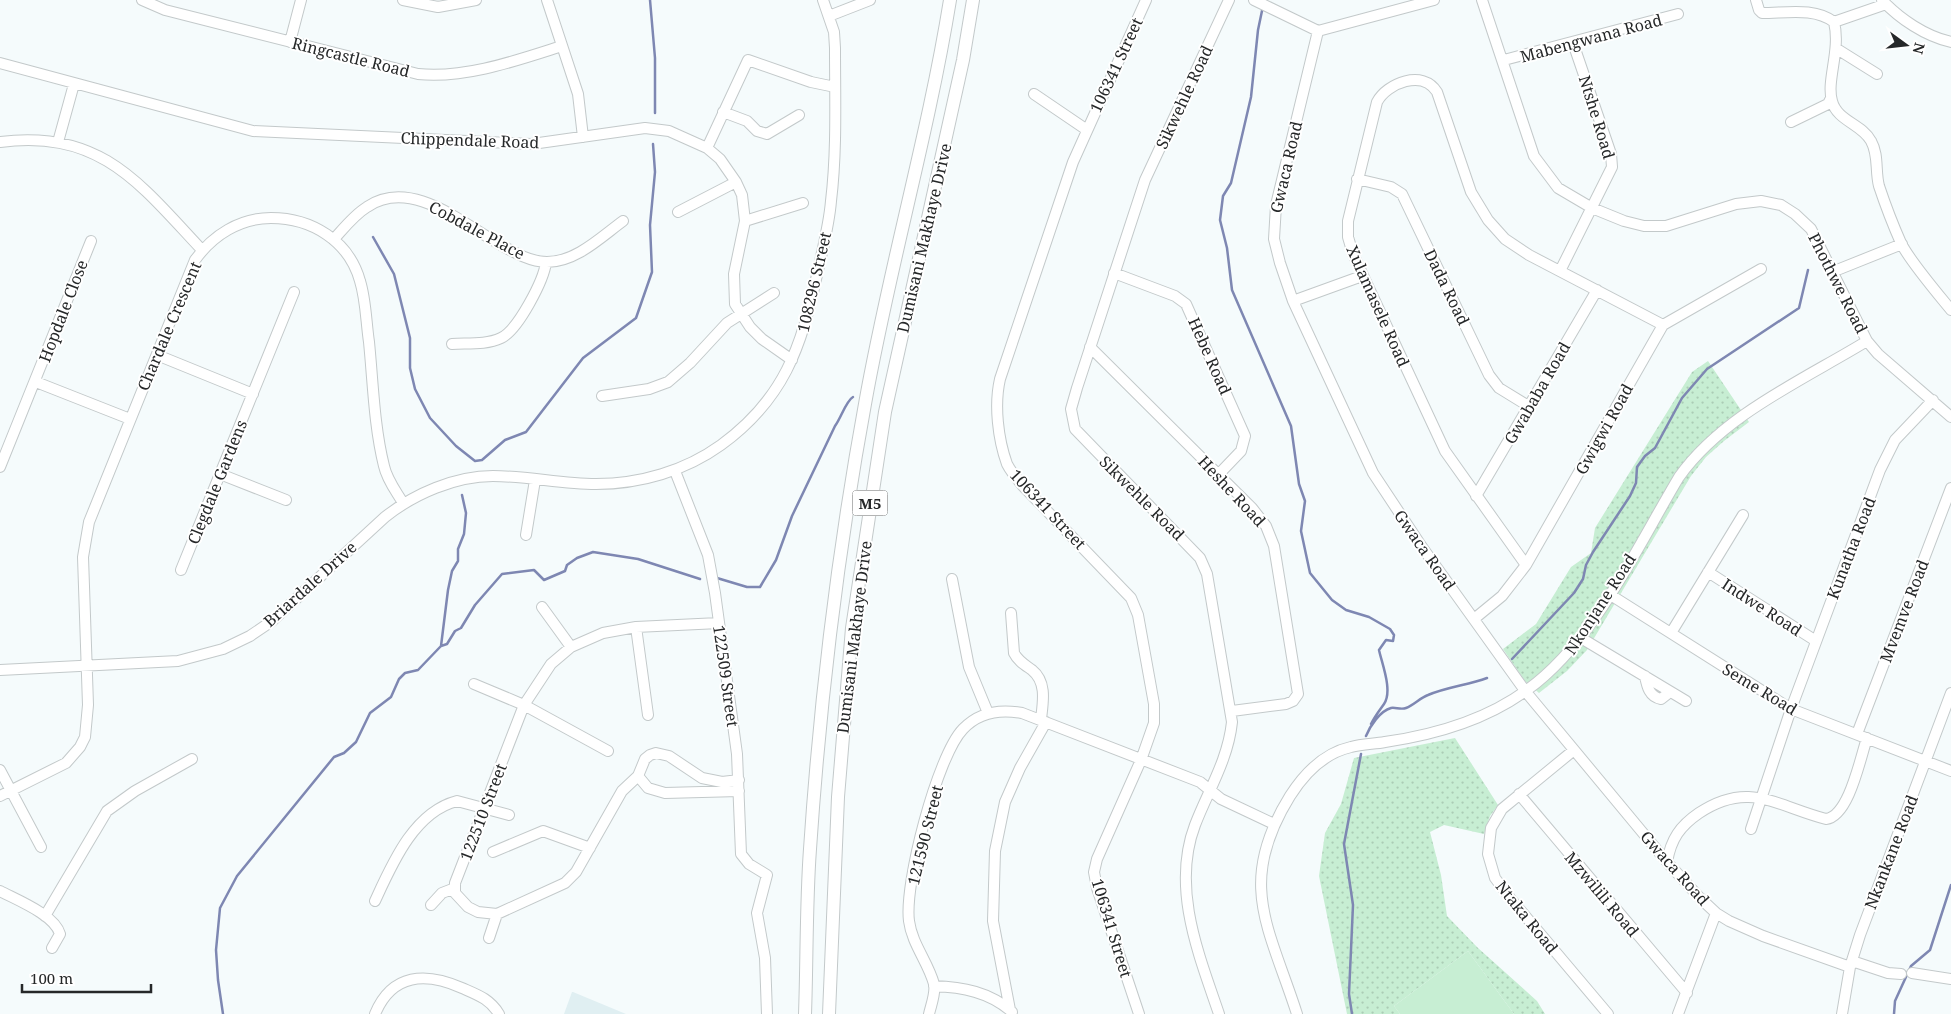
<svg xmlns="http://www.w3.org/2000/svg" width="1951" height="1014" font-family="'Noto Serif',serif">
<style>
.built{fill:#e0eff2}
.grass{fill:url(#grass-dots)}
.pitch{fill:#c7eed3}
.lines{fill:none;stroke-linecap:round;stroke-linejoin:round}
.stream{stroke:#7e87b2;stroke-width:2.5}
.minor-casing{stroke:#c3c9ca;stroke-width:12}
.major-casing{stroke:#c3c9ca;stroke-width:14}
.minor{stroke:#fff;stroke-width:10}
.major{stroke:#fff;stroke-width:12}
.labels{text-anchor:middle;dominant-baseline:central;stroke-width:4;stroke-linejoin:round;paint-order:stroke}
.shield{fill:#fff;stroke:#676869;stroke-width:1}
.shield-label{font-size:15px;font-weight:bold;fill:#262829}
.street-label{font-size:16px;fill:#262829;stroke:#fff}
</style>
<defs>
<pattern id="grass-dots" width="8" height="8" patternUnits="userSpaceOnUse" patternTransform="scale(1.25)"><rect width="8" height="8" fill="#c7eed3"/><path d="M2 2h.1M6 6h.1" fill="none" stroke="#abccb5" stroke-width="1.8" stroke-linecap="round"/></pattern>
</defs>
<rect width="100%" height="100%" fill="#f5fbfc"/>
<!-- built -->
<path class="built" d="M572 992H573L626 1014H564Z"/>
<!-- grass -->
<path class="grass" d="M1708 361 1749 422 1724 441 1706 457 1691 476 1587 650 1567 671 1539 693 1525 681 1503 649 1536 624 1571 567 1591 553 1595 528 1692 372Z
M1455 738 1498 805 1490 816 1484 834 1444 825 1430 832 1441 875 1447 916 1478 948 1537 1001 1545 1014H1514L1468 951 1394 1006 1400 1014H1347L1319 876 1325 833 1341 804 1354 758Z"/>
<!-- pitch -->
<path class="pitch" d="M1468 951 1514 1014H1400L1394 1006Z"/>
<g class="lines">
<!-- stream -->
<path class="stream" d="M650 0 655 58V113
M1263 6 1258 30 1251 97 1231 183 1223 196 1220 220 1227 248 1232 290 1291 426 1299 484 1305 501 1301 531 1310 573 1332 600 1346 610 1369 617 1390 629 1394 635 1393 641 1386 640 1379 650C1382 664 1393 691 1384 704 1379 711 1375 716 1371 724
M373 237 394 274 410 338V368L415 389 430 418 456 446 475 461 482 460 505 440 526 432 583 358 636 318 652 272 650 225 655 172 653 144
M717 578 747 587H760L776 560 792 516 835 426C841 418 846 401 853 397
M441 646 447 644 455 631 461 628 475 605 502 574 534 570 544 580 565 571 567 565 577 558 593 552 638 559 700 579
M1512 659 1574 593 1583 579 1586 565 1593 552 1630 496 1636 483 1637 467 1645 456 1655 448 1682 398 1707 369 1799 308 1808 270
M1366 736C1370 726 1380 711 1391 708 1395 707 1401 710 1406 708 1414 705 1420 698 1428 695 1447 687 1468 685 1487 678
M223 1014 218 980 216 950 220 908 237 876 334 757 344 753 356 742 370 713 391 697 399 679 405 673 418 670 441 646 448 590 452 571 458 561V549L464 534 466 513 462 495
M1352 1014 1349 994 1353 905 1344 844 1361 754
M1894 1014 1895 1001 1911 966 1930 950 1951 885"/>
<!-- minor casing -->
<g class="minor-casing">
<path id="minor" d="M142 0 165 10 418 74C465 79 518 60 562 46
M403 0 438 7 476 0
M547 0 578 94 583 137
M1254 0 1318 31
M1482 0 1534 156 1558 188 1592 208 1624 221 1644 226H1666L1736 204 1761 201 1781 205 1795 214 1811 229 1867 341 1878 354 1951 417
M1756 0 1759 10 1762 13C1786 13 1815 7 1834 22 1841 50 1826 81 1832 101 1837 121 1862 124 1871 141 1879 155 1875 171 1879 186 1885 204 1893 225 1901 243 1909 260 1938 294 1951 310
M1882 0C1900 19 1925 36 1951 42
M829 16 870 0
M1834 22 1886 4
M1318 31 1276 205 1274 239 1280 263 1293 301 1373 473 1422 547 1526 692 1667 862 1700 898 1716 913 1729 921 1763 936 1850 967
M1318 31 1434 0
M290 42 301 0
M1837 49 1877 74
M1504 60 1678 14
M0 63 253 131 532 144 645 128 669 131 707 148 720 159 736 182 742 195 745 221 734 274 735 304 750 327 762 339 792 360
M1034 94 1087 130
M723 112 747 121 757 131 767 134 799 115
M1791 122 1828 104 1831 98
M0 142C101 129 140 184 202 250
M58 142 74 84
M707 148 748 60 811 82 835 87
M1357 179 1391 187 1402 194 1489 375 1499 388 1530 407
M678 212 736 182
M745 221 803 203
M334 239C344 228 354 215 367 207 411 177 463 224 501 245 515 253 531 262 547 262 576 262 601 237 623 221
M1560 271 1612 167 1611 154 1573 43
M1832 272 1902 244
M1114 273 1175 296 1186 304 1245 436 1241 451 1218 475
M1293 301 1362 276
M452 344C468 343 486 345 501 338 518 330 544 280 546 262
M1090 347 1252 508 1266 526 1274 546 1298 694 1293 701 1286 704 1232 711
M157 355 253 394
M36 382 130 419
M602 396 649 389 668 382 690 363 727 323 774 293
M0 467 91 241
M675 471 708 555 715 593 737 754 741 854 749 864 767 875 757 913 765 958 767 1014
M220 474 286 500
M1476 496 1597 290
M526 535 535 480
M1526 565 1445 451 1353 254 1348 237V221L1377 102C1387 83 1423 69 1437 92L1471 192 1488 220 1505 239 1529 255 1663 325
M181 570 294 292
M1708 572 1816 641
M952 579 969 667 988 713
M1609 594 1791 709 1951 771
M542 607 571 647
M1011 613 1014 653C1018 661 1025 665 1032 670 1047 682 1043 702 1041 719
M1474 619 1502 596 1526 565 1663 325 1761 269
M719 623 636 627 603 633 571 647 551 664 524 705 455 883V893L468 907 478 912 497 914 565 883 576 872 622 791 638 776 645 759 650 755 656 753 669 756 702 778 722 782 739 780
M636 627 648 715
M1671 633 1743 515
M1581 638 1686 701
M0 670 178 661 223 649 250 636 272 621 385 517C414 494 455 476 493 476 528 476 561 484 596 484 640 484 685 471 721 445 784 399 801 348 817 275 822 251 829 226 831 201 837 151 835 99 835 48L834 32 823 0
M1645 676C1647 686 1649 697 1661 699L1670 692
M474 684 524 705 608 751
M1857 734 1951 488
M1574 750 1502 809 1491 828 1488 854 1495 878 1510 898 1608 1014
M0 770 41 847
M638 776 648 788 665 793 739 791
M1519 794 1687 993
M0 796 66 763 80 747 85 737 88 705 83 557 89 522 195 260C213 235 240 218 271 218 312 218 349 241 360 281 366 300 366 322 369 342 373 382 374 426 384 466 387 480 396 491 403 503
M1751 829 1791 709 1880 470 1895 440 1933 400
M493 852 543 831 590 848
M1667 862C1671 839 1680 826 1699 813 1749 780 1776 806 1826 819 1849 816 1860 759 1867 738
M0 891C17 900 55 915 60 934L52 948
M375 901C392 864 414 812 457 801L509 815
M431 905 442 893 455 888
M45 916 107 811 135 791 192 759
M489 938 497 914
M1852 961 1888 973 1901 974
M1912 973 1951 979
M934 986C962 987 990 992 1012 1012
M1010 1010 993 921 995 851 1005 802 1020 768 1046 722
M375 1014C392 973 426 972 462 988 478 995 490 999 499 1014
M929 1014C931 1005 936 993 934 984 928 962 912 944 909 921 904 884 937 756 963 729 979 712 1000 709 1022 713L1200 782 1221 799 1274 824
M1139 1014 1097 888 1094 872 1097 859 1141 760 1154 723V704L1138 615 1131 598 1023 486C1017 479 1011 472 1007 464 998 439 994 405 1000 379L1073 162 1146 0
M1219 1014C1199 955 1171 888 1195 825 1208 791 1228 760 1232 722L1207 574 1200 558 1075 429 1071 409 1077 388 1145 180 1229 0
M1297 1014C1269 927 1236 883 1290 796 1304 774 1324 753 1351 747 1362 744 1374 744 1385 742 1434 735 1486 720 1527 690 1594 642 1637 547 1679 477 1723 415 1803 380 1867 341
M1678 1014 1716 913
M1842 1014 1850 967 1860 935 1951 693"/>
</g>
<!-- major casing -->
<g class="major-casing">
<path id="major" d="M805 1014C807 959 806 904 810 849 820 700 838 551 865 404 889 268 928 136 950 0
M829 1014 838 797 852 628 885 412 963 60 973 0"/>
</g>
<!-- minor -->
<use href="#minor" class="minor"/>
<!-- major -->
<use href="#major" class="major"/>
</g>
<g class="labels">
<!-- shield labels -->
<rect class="shield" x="852.5" y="490.5" width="35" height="25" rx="4"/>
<g class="shield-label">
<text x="870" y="503">M5</text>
</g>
<!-- street labels -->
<g class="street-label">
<text transform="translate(1591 38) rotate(-15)">Mabengwana Road</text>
<text transform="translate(351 57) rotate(14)">Ringcastle Road</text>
<text transform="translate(1116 65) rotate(-65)">106341 Street</text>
<text transform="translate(1184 97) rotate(-65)">Sikwehle Road</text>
<text transform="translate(1597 117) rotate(73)">Ntshe Road</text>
<text transform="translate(470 140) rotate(2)">Chippendale Road</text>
<text transform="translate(1286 167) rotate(-77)">Gwaca Road</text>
<text transform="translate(477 230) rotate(28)">Cobdale Place</text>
<text transform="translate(924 238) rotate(-77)">Dumisani Makhaye Drive</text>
<text transform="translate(814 282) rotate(-77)">108296 Street</text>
<text transform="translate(1838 283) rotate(63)">Phothwe Road</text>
<text transform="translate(1447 287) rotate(64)">Dada Road</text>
<text transform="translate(1378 306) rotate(66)">Xulamasele Road</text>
<text transform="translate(63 311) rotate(-69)">Hopdale Close</text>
<text transform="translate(169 326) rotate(-67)">Chardale Crescent</text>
<text transform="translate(1210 356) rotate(66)">Hebe Road</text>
<text transform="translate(1537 393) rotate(-60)">Gwababa Road</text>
<text transform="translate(1604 429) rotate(-61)">Gwigwi Road</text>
<text transform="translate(217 482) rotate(-68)">Clegdale Gardens</text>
<text transform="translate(1232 491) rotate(47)">Heshe Road</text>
<text transform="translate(1142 498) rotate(45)">Sikwehle Road</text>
<text transform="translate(1048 509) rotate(47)">106341 Street</text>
<text transform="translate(1851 548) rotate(-69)">Kunatha Road</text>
<text transform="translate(1425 550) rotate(55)">Gwaca Road</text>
<text transform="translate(310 584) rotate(-42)">Briardale Drive</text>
<text transform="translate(1600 604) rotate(-57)">Nkonjane Road</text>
<text transform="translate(1762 607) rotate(33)">Indwe Road</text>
<text transform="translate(1904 611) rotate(-69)">Mvemve Road</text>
<text transform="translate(854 637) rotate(-83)">Dumisani Makhaye Drive</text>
<text transform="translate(726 676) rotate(82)">122509 Street</text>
<text transform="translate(1760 689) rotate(31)">Seme Road</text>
<text transform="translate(483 812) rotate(-69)">122510 Street</text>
<text transform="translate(925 835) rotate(-76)">121590 Street</text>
<text transform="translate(1891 852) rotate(-69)">Nkankane Road</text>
<text transform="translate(1675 868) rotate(48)">Gwaca Road</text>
<text transform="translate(1602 894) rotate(50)">Mzwilili Road</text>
<text transform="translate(1527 917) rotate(51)">Ntaka Road</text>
<text transform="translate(1112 928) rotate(73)">106341 Street</text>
</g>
</g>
<!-- north arrow -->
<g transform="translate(1906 45) rotate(105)" stroke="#ffffff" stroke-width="4" paint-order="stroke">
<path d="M0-4L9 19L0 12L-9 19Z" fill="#262829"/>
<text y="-8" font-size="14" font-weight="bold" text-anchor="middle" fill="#262829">N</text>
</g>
<!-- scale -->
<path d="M22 984v8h129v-8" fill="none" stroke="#262829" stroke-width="2.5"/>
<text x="30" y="984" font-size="15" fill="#262829" stroke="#ffffff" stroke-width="4" paint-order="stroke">100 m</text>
</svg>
